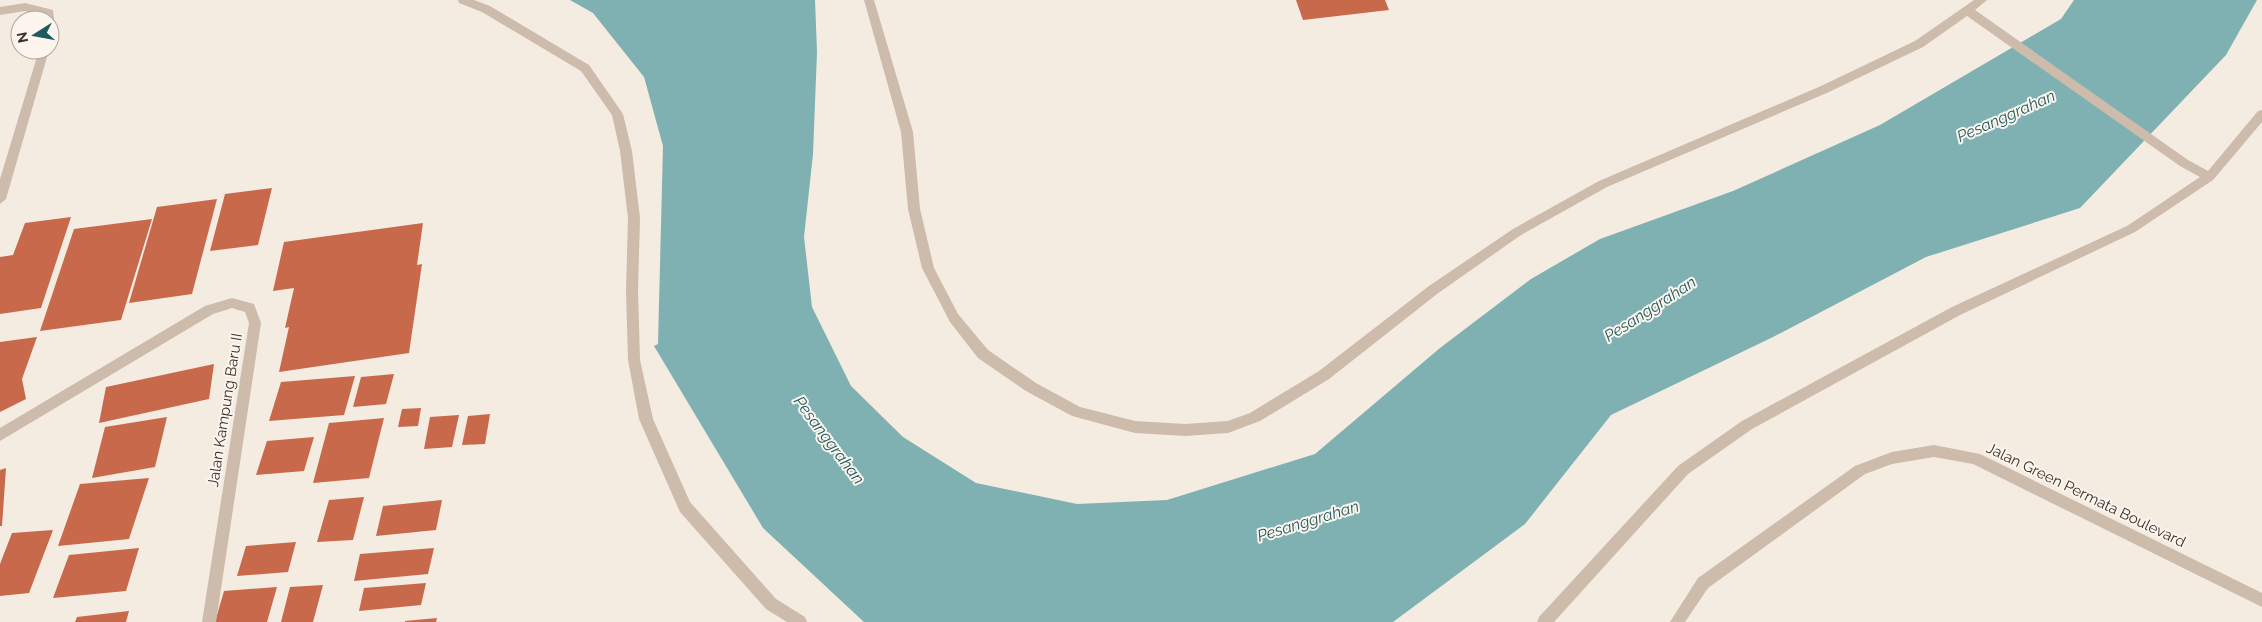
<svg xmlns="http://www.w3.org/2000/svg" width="2262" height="622" font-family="Raleway,sans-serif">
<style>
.water{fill:#7fb0b2}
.building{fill:#c8694b}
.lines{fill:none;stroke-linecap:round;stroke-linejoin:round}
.street{fill:#cdbbac;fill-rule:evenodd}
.labels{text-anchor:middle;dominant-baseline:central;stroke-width:4;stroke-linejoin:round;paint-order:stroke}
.street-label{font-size:15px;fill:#3b302b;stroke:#fbf5ee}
.water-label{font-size:16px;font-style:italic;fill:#1f5a5e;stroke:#fbf5ee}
</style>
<rect width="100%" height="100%" fill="#f4ebe1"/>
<!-- water -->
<path class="water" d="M570 0H815L817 52 813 154 804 237 812 307 851 386 903 437 976 483 1077 504 1167 500 1315 454 1440 348 1531 279 1600 239 1733 191 1880 125 2061 19 2074 0H2257L2226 55 2080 208 1926 257 1773 337 1611 415 1525 524 1393 622H864L763 528 654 346 658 344 663 146 644 77 593 13Z"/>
<!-- building -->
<path class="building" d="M1296 0H1385L1389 10 1303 20Z
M272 188 258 245 210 251 225 194Z
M217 199 192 294 129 303 157 207Z
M71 217 41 308 0 314V257L13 255 25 223Z
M152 219 121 320 40 331 74 229Z
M423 223 417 265 422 264 409 353 279 372 289 327 285 328 294 288 273 291 284 242Z
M37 337 22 379 26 399 0 412V342Z
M214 364 209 399 99 423 106 387Z
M394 374 386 404 353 407 361 377Z
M355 376 344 415 269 421 281 382Z
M421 408 418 426 398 427 402 409Z
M490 414 485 444 462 445 468 416Z
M459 415 452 447 424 449 430 417Z
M167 417 155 467 92 478 105 427Z
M384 418 369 478 313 483 329 423Z
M314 437 304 471 256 475 267 441Z
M6 468 2 526H0V470Z
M149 478 129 539 58 546 80 484Z
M364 497 353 540 317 542 329 500Z
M442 500 436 530 376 536 383 506Z
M53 530 29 593 0 596V564L12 533Z
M296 542 288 572 237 576 246 546Z
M139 548 126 591 53 598 69 555Z
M434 548 428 574 354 581 360 554Z
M426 583 421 605 359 611 364 588Z
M323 585 313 622H281L290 587Z
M277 587 267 622H215L224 591Z
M129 611 126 622H75L77 617Z
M437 618 436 622H405V621Z"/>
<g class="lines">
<!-- street -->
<path class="street" d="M458 0H474L490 6 589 65 623 114 632 151 640 218 638 290 640 360 653 419 690 502 776 599 805 617 807 622H787L766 609 680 512 639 419 628 360 626 290 628 218 620 151 612 115 581 71 482 12 459 3Z
M864 0H874L913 132 920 209 934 268 958 314 988 350 1036 383 1080 407 1135 421 1185 424 1228 421 1250 413 1319 371 1429 286 1513 229 1599 181 1821 86 1915 41 1974 0H1987L1975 10 2188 160 2208 171 2258 111 2262 110V122L2213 180 2135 232 1960 315 1752 429 1688 474 1554 622H1537L1539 617 1678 466 1742 421 1952 307 2127 226 2200 177 2180 166 1967 16 1923 47 1829 92 1607 187 1521 235 1437 294 1329 379 1260 421 1228 433 1185 436 1135 433 1072 416 1026 391 978 358 950 322 922 268 908 209 901 132Z
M25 3 53 10 55 29 54 32 50 33V20H44V16L25 11 0 15V7Z
M39 50H49L6 199 0 204V179Z
M232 298 254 304 261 323 216 622H202L249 323 245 312 232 308 213 314 0 441V428L205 306Z
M1934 445 1980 454 2262 593V607L1973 464 1934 457 1892 464 1865 474 1708 588 1685 622H1670L1698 578 1855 466 1892 452Z"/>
</g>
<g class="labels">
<!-- street labels -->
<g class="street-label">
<text transform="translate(225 410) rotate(-81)">Jalan Kampung Baru II</text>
<text transform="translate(2086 495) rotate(26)">Jalan Green Permata Boulevard</text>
</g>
<!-- water labels -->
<g class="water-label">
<text transform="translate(2006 116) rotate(-24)">Pesanggrahan</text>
<text transform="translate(1650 309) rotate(-33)">Pesanggrahan</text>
<text transform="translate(829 440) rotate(53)">Pesanggrahan</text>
<text transform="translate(1308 521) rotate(-17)">Pesanggrahan</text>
</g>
</g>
<!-- north arrow -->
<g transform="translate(35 35) rotate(259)"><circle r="24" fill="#fbf5ee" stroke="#aea6a0"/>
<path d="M0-4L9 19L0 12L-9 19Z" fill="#1f5a5e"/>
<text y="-8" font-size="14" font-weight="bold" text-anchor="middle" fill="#3b302b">N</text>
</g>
</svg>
